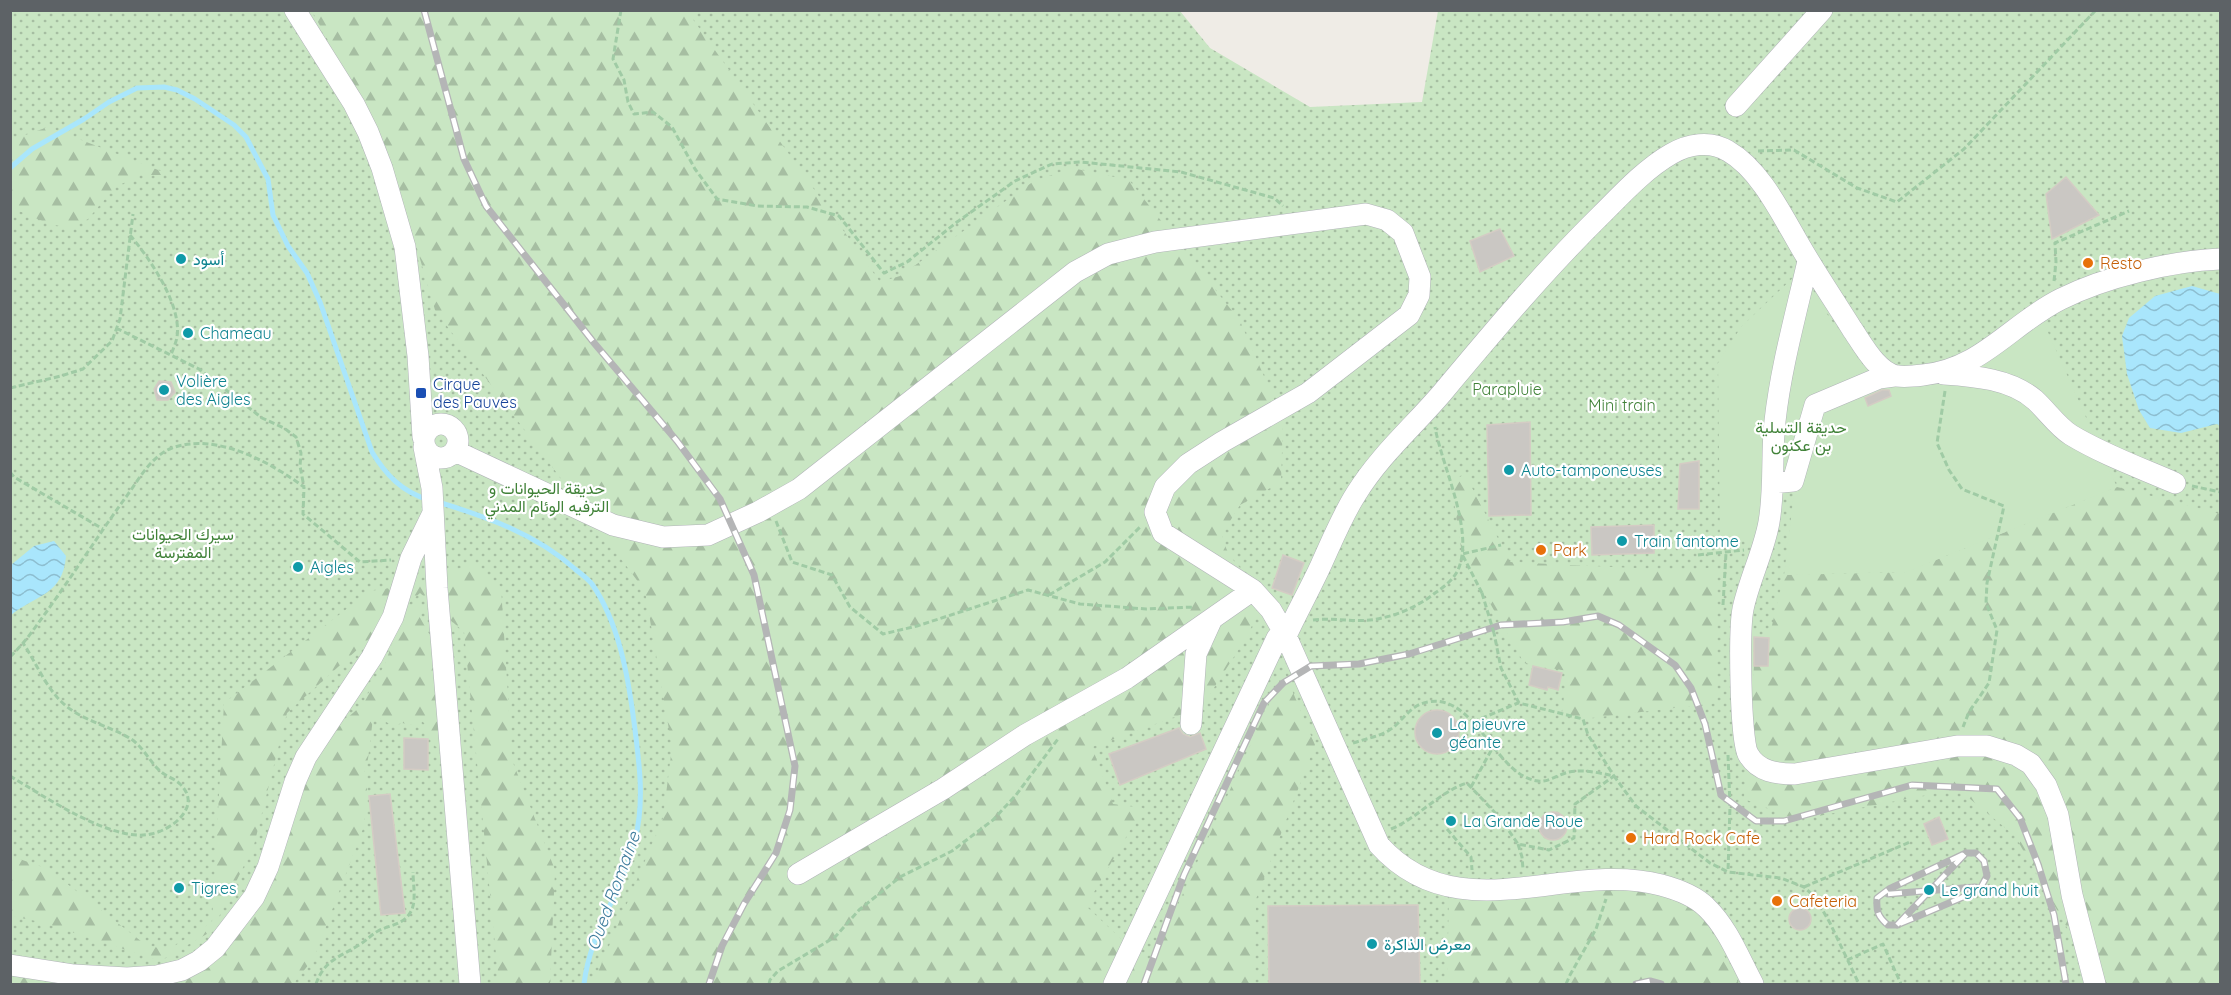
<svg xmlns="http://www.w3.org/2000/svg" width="2231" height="995" font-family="Quicksand,Vazirmatn,sans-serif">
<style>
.grass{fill:url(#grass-dots)}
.forest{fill:url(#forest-firs)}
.garden{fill:#c9e6c3}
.water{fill:url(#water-waves)}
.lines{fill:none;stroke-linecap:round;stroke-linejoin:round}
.stream{stroke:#a9e6fc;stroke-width:5}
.building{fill:#cac7c3;stroke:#d4ccc4;stroke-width:1.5}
.minor-casing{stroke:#b1b4b8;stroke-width:22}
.path{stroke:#a0cba5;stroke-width:3;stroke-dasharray:6 3;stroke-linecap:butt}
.minor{stroke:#fff;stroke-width:21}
.rail-casing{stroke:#b4b5b6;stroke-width:7}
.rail{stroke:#fff;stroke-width:4.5;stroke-dasharray:14;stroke-linecap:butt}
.path-bridge{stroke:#a0cba5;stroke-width:3;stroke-dasharray:6 3;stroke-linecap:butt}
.culture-dot{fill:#0f9aa8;stroke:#fff;stroke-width:2}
.food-dot{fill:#e8710a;stroke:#fff;stroke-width:2}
.transit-dot{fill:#1a4fb4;stroke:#fff;stroke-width:2}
.labels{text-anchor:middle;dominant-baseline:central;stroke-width:4.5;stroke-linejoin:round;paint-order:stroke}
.culture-label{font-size:16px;fill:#0d838f;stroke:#fff;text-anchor:start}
.food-label{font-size:16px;fill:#c56008;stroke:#fff;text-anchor:start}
.transit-label{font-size:16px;fill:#164399;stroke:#fff;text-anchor:start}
.park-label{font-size:16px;fill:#408238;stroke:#fff}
.water-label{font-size:18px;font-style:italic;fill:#3f7d9d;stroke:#fff}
</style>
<defs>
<pattern id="grass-dots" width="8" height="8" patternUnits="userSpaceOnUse" patternTransform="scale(1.5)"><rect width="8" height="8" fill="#c9e6c3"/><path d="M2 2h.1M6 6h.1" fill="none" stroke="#a6bea2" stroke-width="1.8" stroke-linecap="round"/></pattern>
<pattern id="forest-firs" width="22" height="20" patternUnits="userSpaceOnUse" patternTransform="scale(1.5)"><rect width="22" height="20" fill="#c9e6c3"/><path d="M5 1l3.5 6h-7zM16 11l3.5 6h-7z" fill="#a6bea2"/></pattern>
<pattern id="water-waves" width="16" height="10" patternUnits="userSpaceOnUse" patternTransform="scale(1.5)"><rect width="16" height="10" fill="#a9e6fc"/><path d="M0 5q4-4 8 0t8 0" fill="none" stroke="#8dbed0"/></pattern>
</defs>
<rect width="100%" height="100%" fill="#efece6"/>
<!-- grass -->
<path class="grass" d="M10 11H1180L1210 48 1310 107 1422 102 1438 11H2220V984H11Z"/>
<!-- forest -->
<path class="forest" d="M312 11H687L880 282 900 276 1034 181 1072 168 1129 180 1240 321 1283 420 1281 482 1240 505 1222 534C1223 539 1225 547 1228 552 1238 570 1251 573 1258 598 1264 624 1215 678 1205 706L1092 747 1113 804 1143 808 1086 906 1150 966 1284 671 1315 745 1256 899 1254 984H593L663 818 672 747 645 591 435 310 389 153Z
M48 127 171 175H141L115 187 88 219 72 228 49 224 17 210 11 218V140Z
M1465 474 1510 562 1696 571 1716 566V703L1583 719 1562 713 1567 671 1524 663 1462 554 1451 482Z
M2117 487 2220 514V984H2099L2015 836 1958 789 1798 820 1744 799 1754 666 1769 638 1784 575 1906 572Z
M473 564 501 587 512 760 555 870 550 984H499L464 632 420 593 287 713 254 845 212 931 160 961 41 922 11 916V856L48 869 146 945 168 950 212 922 224 703 370 591 410 585Z
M417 606 420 608 419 616 431 637 442 744 436 747 430 739 425 724 422 721 413 725 402 723 393 726 376 716 373 718 368 759 364 774 367 789 364 826 314 958 293 984H11V968L52 984 63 982H176C206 973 225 953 243 928L303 787 330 733 361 706 385 664 402 615Z
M1651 890 1701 911 1739 984H1447L1449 892Z"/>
<!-- garden -->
<path class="garden" d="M1798 273 1873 379 1894 385 2043 321 2117 487 1906 572 1784 575 1804 411 1771 539 1720 542 1718 363 1741 327Z"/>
<!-- water -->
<path class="water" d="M2192 286 2220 294V426L2217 424 2181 433 2150 428 2139 410 2127 374 2122 336 2129 318 2155 296Z
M54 541 66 556C63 595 36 595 11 615V565L34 546Z"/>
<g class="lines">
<!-- stream -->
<path class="stream" d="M10 168 32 149 84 119 109 102 137 88 164 87 177 90 195 99 234 125 246 137 268 179 273 215 288 246 307 273 320 302 372 452C386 475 402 492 429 500
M438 502C487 517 536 534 575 569 581 574 587 578 592 584 619 623 628 676 634 722 639 761 645 801 635 840 623 890 590 932 584 984"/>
</g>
<!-- building -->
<path class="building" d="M2066 177 2099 215 2052 239 2046 194Z
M1500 229 1514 256 1480 272 1470 241Z
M159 381 171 382 175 392 168 400H157L154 389Z
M1882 390H1889L1891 396 1868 406 1865 398Z
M1530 422 1531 515 1489 516 1487 425Z
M1699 461V509H1678L1680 464Z
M1654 525V553L1592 555 1591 527Z
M1283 555 1304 563 1292 595 1272 588Z
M1754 637 1769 638 1768 666H1754Z
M1533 666 1562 673 1558 690 1548 687 1547 690 1529 685Z
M1415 732a22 22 0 1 1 44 0a22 22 0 1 1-44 0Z
M1179 728 1183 734 1190 737 1200 733 1206 749 1120 785 1109 754Z
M404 738 428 739V770L404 769Z
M390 794 405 913 381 915 369 796Z
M1539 826a14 14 0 1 1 28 0a14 14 0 1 1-28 0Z
M1939 817 1948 839 1932 845 1924 824Z
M1418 905 1420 984H1269L1268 906Z
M1789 919a11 11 0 1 1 22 0a11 11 0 1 1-22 0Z"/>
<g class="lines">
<!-- minor casing -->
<g class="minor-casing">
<path id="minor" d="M295 10 354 104 368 132 382 168 405 247 418 356 423 437
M1736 106 1822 10
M1808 261C1796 314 1781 367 1775 421 1771 455 1775 488 1769 522 1764 551 1749 580 1743 609 1739 629 1740 739 1748 754 1758 772 1777 774 1795 774L1957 746H1987L2016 755 2031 764 2046 785 2058 815 2072 895 2095 984
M1944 374C1975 376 2011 379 2035 400 2047 411 2058 427 2071 435 2104 455 2141 468 2175 483
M424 441a17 17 0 1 1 34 0a17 17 0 1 1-34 0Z
M424 447 432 488 437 588 470 984
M455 451 613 525 663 537 708 535 758 512 799 489 1075 272 1108 254 1155 242 1366 214 1387 220 1403 233 1420 277 1419 295 1409 315 1308 393 1222 442 1188 464 1165 487 1155 512 1163 533 1253 590 1127 678 1025 735 943 789 798 874
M1773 483 1793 481 1815 405 1879 378 1894 376
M1253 590 1271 610 1286 636 1379 845C1458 933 1566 860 1661 885 1676 889 1695 896 1706 907 1728 928 1739 958 1753 984
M1286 636C1297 612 1310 589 1321 565 1332 541 1342 516 1356 494 1380 455 1413 427 1442 393 1493 332 1544 271 1601 215 1622 194 1645 169 1671 154 1688 144 1710 140 1728 151 1763 171 1785 222 1806 256 1821 281 1837 305 1852 329 1863 345 1877 372 1897 376 1905 377 1915 376 1923 375 1982 369 2012 323 2061 299 2105 277 2171 261 2220 259
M1191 724 1196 654 1211 621
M10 965 74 975 127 978 157 976 182 970 199 961 215 948 254 897 268 867 295 782 306 757 372 657 393 617 411 558 432 515
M1114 984 1277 638 1283 632"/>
</g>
<!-- path -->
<path class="path" d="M621 10 613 59 624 80 628 102 634 114 653 112 672 127 695 169 717 199 757 206 807 207 839 216 884 273 907 262 957 222 1015 181 1052 164 1081 162 1181 172 1274 198 1283 206
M1758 151 1794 150 1857 188 1897 202 1964 149 2096 10
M130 235C150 259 182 305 177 337 176 343 173 349 171 355
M2054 281 2056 262 2055 243 2129 211
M116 328 199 369 262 418 284 428 296 437 301 453 300 466 304 487
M10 388 61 376 83 369 112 341 120 319 133 214
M1945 391 1937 443 1949 470 1962 489 2004 506 1987 583 1986 603 1997 630 1989 683 1969 712 1963 727
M10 472 14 477 103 529
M2192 486 2220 492
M776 521 792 562 832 575 850 607 883 634 917 626 1028 590 1080 604 1146 609 1195 607
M1698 555 1744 550
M1482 593 1462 554 1501 545
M1049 595 1105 562 1141 526
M1723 605 1726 553
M1313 620C1335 617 1359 624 1382 618 1401 614 1420 605 1435 593 1444 587 1453 580 1458 570 1475 531 1442 467 1435 427
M10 657C19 648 27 639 34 629 65 587 93 543 123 501 137 483 150 456 172 448 216 432 270 462 304 487L303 514 360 562 391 560
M1473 722 1518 703
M1353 743C1365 739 1377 737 1388 731 1403 722 1409 705 1428 702 1476 693 1495 776 1538 781 1547 783 1559 774 1569 772 1583 769 1600 773 1614 776L1636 806 1710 863 1728 872 1781 878 1804 887 1815 897 1830 923 1859 984
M1728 755 1730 806 1728 872
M10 776C44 796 112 843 151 834 172 830 203 806 180 784 174 778 164 776 158 769 149 760 142 746 131 739 110 726 86 722 66 706 46 689 37 664 23 643
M1471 787 1493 747
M1391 829C1418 818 1439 792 1467 783L1500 818 1518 844 1549 850 1574 838 1575 804 1614 776 1588 735 1583 719 1519 703 1501 668 1494 633
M1447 829 1471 857 1472 870
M1518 844 1522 857 1523 869
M1804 887 1910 842
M1847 960 1883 944 1901 984
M316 984C324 960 340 957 359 945 366 941 371 935 378 931 389 925 403 925 410 913 417 903 413 884 413 872
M769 984 770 980 778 971 835 937 859 910 900 877 952 851 993 820 1016 795 1058 739
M1566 984 1570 975 1596 929 1606 899"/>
<!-- minor -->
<use href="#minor" class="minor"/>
<!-- rail casing -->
<g class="rail-casing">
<path id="rail" d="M424 10 464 159 486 206 595 344 677 441 720 499 754 575 795 766 790 810 776 853 744 904 722 946 709 984
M1888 894 1975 887
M1897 925 1966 853H1976L1984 861 1987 876 1981 887 1961 898 1897 925H1888C1878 917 1876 911 1877 898L1889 889 1966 853
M1144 984 1184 875 1264 703 1283 683 1311 666 1359 664 1409 654 1501 625 1563 622 1598 616 1619 625 1675 665 1691 688 1705 724 1721 795 1756 821H1784L1912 785 1997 789 2020 818 2038 864 2054 915 2066 984
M1636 984 1650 981 1661 984"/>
</g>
<!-- rail -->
<use href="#rail" class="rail"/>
<!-- path-bridge -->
<path class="path-bridge" d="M1482 593 1494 633"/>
</g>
<!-- markers -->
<g class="culture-dot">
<circle cx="181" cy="259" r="6"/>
<circle cx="188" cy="333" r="6"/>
<circle cx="164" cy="390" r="6"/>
<circle cx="1509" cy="470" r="6"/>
<circle cx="1622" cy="541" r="6"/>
<circle cx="298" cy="567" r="6"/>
<circle cx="1437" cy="733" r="6"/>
<circle cx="1451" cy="821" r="6"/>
<circle cx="179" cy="888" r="6"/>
<circle cx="1929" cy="890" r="6"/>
<circle cx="1372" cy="944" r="6"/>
</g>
<g class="food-dot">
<circle cx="2088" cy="263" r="6"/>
<circle cx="1541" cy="550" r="6"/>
<circle cx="1631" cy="838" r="6"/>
<circle cx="1777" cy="901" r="6"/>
</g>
<rect class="transit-dot" x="415" y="387" width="12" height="12" rx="3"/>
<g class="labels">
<!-- culture labels -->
<g class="culture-label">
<text x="193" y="259">أسود</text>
<text x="200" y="333">Chameau</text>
<text x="176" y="381">Volière<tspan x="176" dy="18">des Aigles</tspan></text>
<text x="1521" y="470">Auto-tamponeuses</text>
<text x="1634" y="541">Train fantome</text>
<text x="310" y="567">Aigles</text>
<text x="1449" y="724">La pieuvre<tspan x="1449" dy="18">géante</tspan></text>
<text x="1463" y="821">La Grande Roue</text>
<text x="191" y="888">Tigres</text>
<text x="1941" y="890">Le grand huit</text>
<text x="1384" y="944">معرض الذاكرة</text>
</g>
<!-- food labels -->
<g class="food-label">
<text x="2100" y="263">Resto</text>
<text x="1553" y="550">Park</text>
<text x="1643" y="838">Hard Rock Cafe</text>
<text x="1789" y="901">Cafeteria</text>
</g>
<!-- transit labels -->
<g class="transit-label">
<text x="433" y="384">Cirque<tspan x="433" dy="18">des Pauves</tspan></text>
</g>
<!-- park labels -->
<g class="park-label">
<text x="1507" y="389">Parapluie</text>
<text x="1622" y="405">Mini train</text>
<text x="1801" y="427">حديقة التسلية<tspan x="1801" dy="18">بن عكنون</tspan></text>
<text x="547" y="488">حديقة الحيوانات و<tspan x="547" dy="18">الترفيه الوئام المدني</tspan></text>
<text x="183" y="534">سيرك الحيوانات<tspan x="183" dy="18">المفترسة</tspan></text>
</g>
<!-- water labels -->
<g class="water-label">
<text transform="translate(613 891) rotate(-70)">Oued Romaine</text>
</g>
</g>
<!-- border -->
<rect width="2231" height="995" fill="none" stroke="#5d6266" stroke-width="24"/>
</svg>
